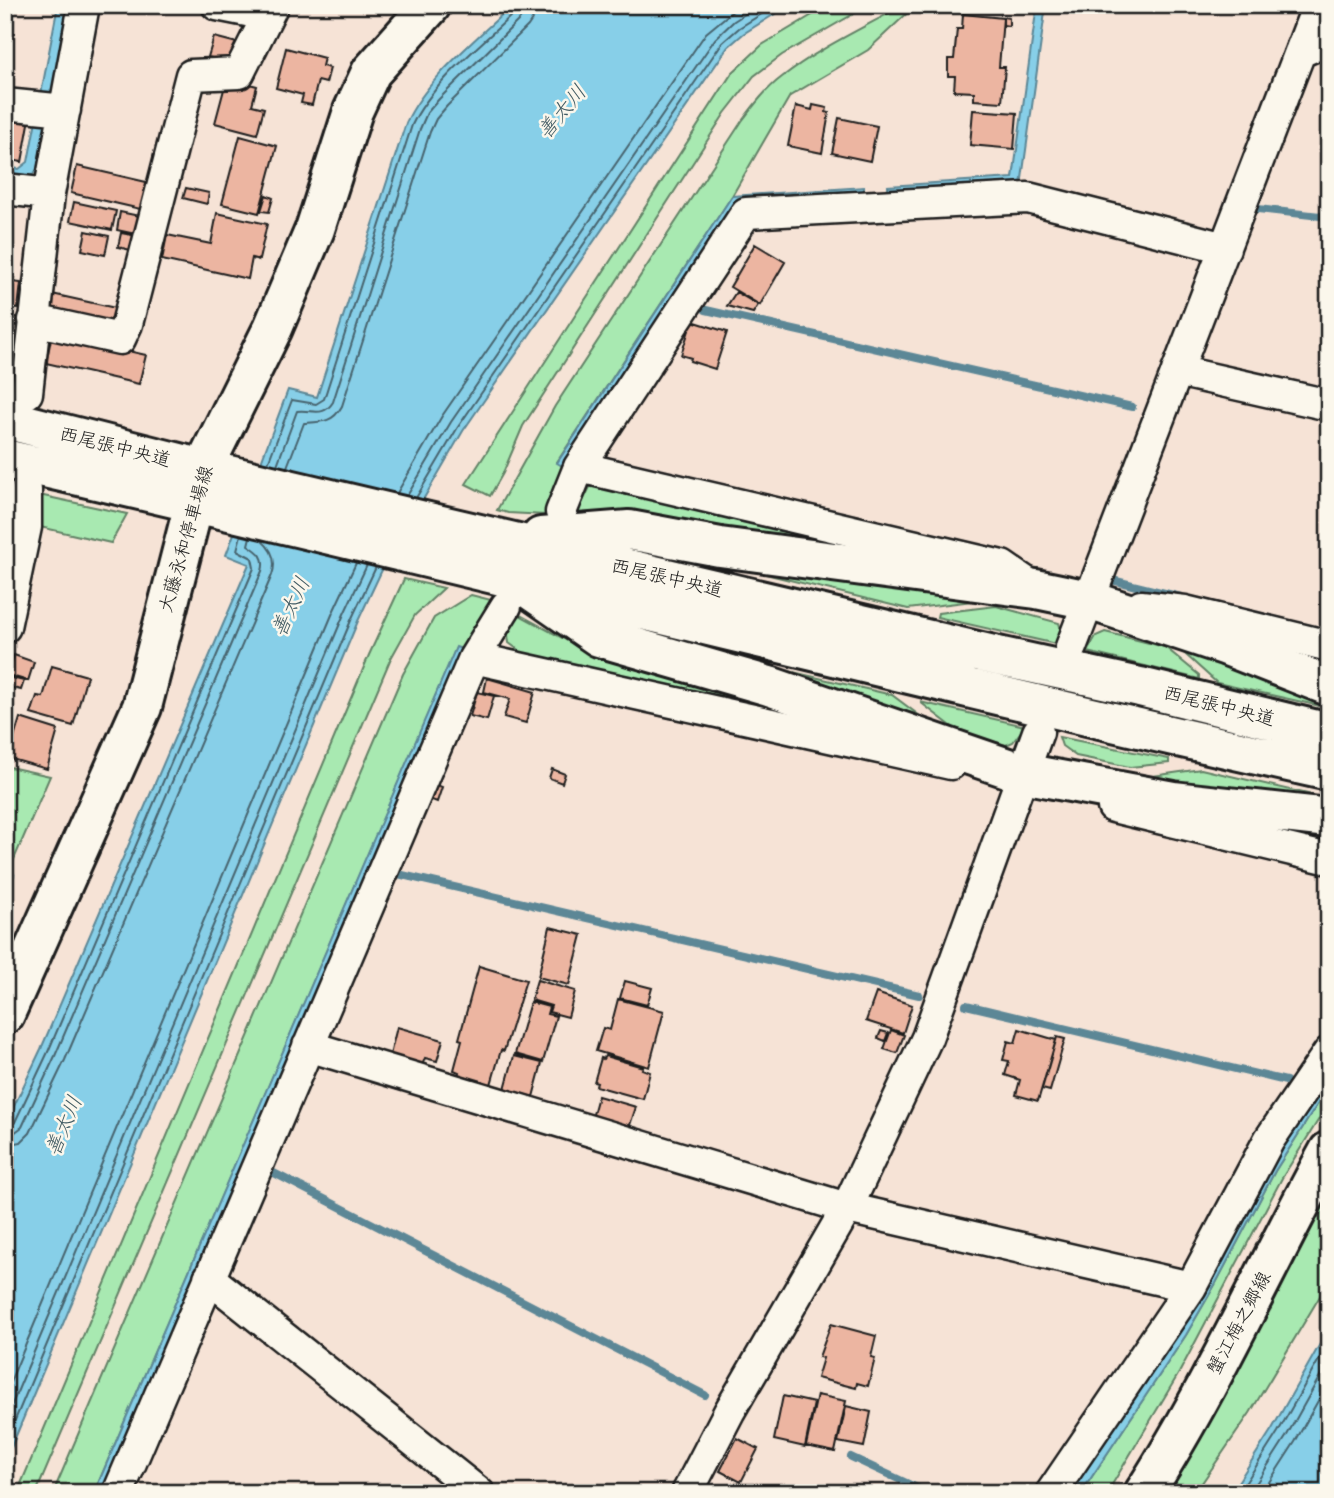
<svg xmlns="http://www.w3.org/2000/svg" width="1334" height="1498" font-family="Pangolin,'Klee One',sans-serif">
<style>
.green{fill:#a8e9b1;stroke:#628266;stroke-width:2}
.water{fill:#87cfe8;stroke:#5c8796;stroke-width:2}
.lines{fill:none;stroke-linecap:round;stroke-linejoin:round}
.shore{stroke:#47646e;stroke-width:2}
.stream{stroke:#5c8796;stroke-width:8}
.building{fill:#ecb5a1;stroke:#1c1c1c;stroke-width:2}
.minor-casing{stroke:#1c1c1c;stroke-width:35}
.major-casing{stroke:#1c1c1c;stroke-width:44}
.minor{stroke:#fbf7ec;stroke-width:30}
.major{stroke:#fbf7ec;stroke-width:38}
.labels{text-anchor:middle;dominant-baseline:central;stroke-width:5;stroke-linejoin:round;paint-order:stroke}
.street-label{font-size:19px;fill:#1c1c1c;stroke:#fbf7ec}
.water-label{font-size:21px;font-style:italic;fill:#415b63;stroke:#fbf7ec}
</style>
<rect width="100%" height="100%" fill="#f6e3d6"/>
<filter id="ink" filterUnits="userSpaceOnUse"><feTurbulence type="fractalNoise" baseFrequency=".0143" numOctaves="2"/><feDisplacementMap in="SourceGraphic" scale="14" xChannelSelector="R" yChannelSelector="G"/><feConvolveMatrix kernelMatrix="1 2 1 2 8 2 1 2 1" color-interpolation-filters="sRGB"/></filter>
<g filter="url(#ink)">
<!-- green -->
<path class="green" d="M829 5H869L782 55 754 76 725 113 523 426 503 473 490 496 466 484 732 73 762 45Z
M904 5H916L868 50 790 96 732 196 557 462 566 468 546 515 508 513 497 510 555 406 742 121C754 105 766 89 782 77 819 48 863 28 904 5Z
M591 485 924 561 577 513Z
M39 495 127 514 111 543 40 527Z
M631 541 997 598 908 609Z
M404 579 444 588 415 615 390 660 36 1493H5V1487L18 1491 369 655Z
M471 595 499 602 465 650 456 648 94 1493H53L403 674 434 618Z
M996 606 1059 623 1061 630 1056 644 937 617 938 613Z
M518 614 568 641 756 692 876 736 536 663 509 643 507 628Z
M1105 632 1165 647 1199 675V679L1087 652 1096 636Z
M1165 636 1329 697V708L1217 683Z
M706 652 892 695 952 740Z
M920 702 1025 726 1013 742 1006 745 959 732Z
M1059 737 1169 759V763L1130 767 1076 756 1062 746Z
M5 766 50 776 12 864 5 861Z
M1201 769 1329 799 1125 780Z
M1329 1086V1103L1282 1178 1179 1373 1107 1493H1081L1186 1335 1216 1283 1275 1171Z
M1324 1197 1329 1199V1281L1250 1413 1195 1493H1161Z"/>
<!-- water -->
<path class="water" d="M58 5H69L37 170 27 180 5 177V167L19 169 28 162Z
M512 5H789L743 34 728 47 463 431 381 572 358 621 5 1462V1125L41 1049 249 564 226 555 288 390 317 397 406 123C426 79 477 39 512 5Z
M1037 5H1046L1021 186 889 196 888 186 1013 178Z
M864 187V198L737 204 566 468 557 463 732 196Z
M456 647 465 650 109 1493H94Z
M1329 1067V1086L1275 1171 1216 1283 1186 1335 1081 1493H1064Z
M1329 1328V1493H1231L1272 1429Z"/>
<g class="lines">
<!-- shore -->
<path class="shore" d="M268 463 292 400 316 404 324 399 412 125C431 84 481 45 514 13L516 5
M277 465 297 411C312 409 323 418 333 402L420 129 427 113 439 99 520 19 525 5
M287 467 304 423C321 422 333 423 342 406L430 132 436 119 447 106 528 26 534 17 535 5
M397 493 442 416 706 33 740 5
M407 496 451 422 715 39 734 21 759 5
M416 498 458 427 722 43 739 28 776 5
M5 1126 15 1122 48 1052 254 568 252 558 237 550 241 535
M5 1135 14 1133 22 1127 55 1056 262 571C266 557 259 552 248 545L250 537
M5 1145 21 1142 30 1133 65 1060 272 575C277 561 273 550 261 540
M5 1394 334 610 356 563
M5 1421 344 614 367 565
M5 1444 352 618 376 567
M1239 1493 1278 1432 1329 1342
M1250 1493 1286 1437 1329 1360
M1262 1493 1295 1442 1329 1381"/>
<!-- stream -->
<path class="stream" d="M1258 209 1329 217
M706 310 1132 407
M1116 581 1181 597
M398 874 919 995
M5 887 11 875
M966 1005 1286 1081
M272 1172 705 1395
M851 1457 928 1493"/>
</g>
<!-- building -->
<path class="building" d="M963 14 1003 18 999 67H1005L1002 102 974 100V92L954 91 955 76H948V59H954L957 29H962Z
M1003 17 1009 18V26L1003 25Z
M214 37 237 43 232 63 208 57Z
M286 48 324 58 322 66 330 68 326 83 318 81 312 105 301 103 303 95 276 88Z
M227 78 257 86 252 105 264 108 257 134 215 123Z
M813 105 827 108 826 112 829 113 822 153 788 146 796 106 812 110Z
M973 110 1017 113 1014 149 970 145Z
M9 115 30 118 22 162 5 159V136Z
M839 118 877 126 870 161 832 153Z
M240 136 277 146 259 213 222 204Z
M77 166 155 184 149 211 71 193Z
M186 188 209 193 207 204 183 198Z
M266 195 273 198 269 212 261 211Z
M74 202 116 211 112 230 70 221Z
M120 212 144 217 140 235 117 230Z
M217 213 267 224 259 260 252 258 248 279 162 260 167 235 211 244Z
M86 231 109 236 105 255 82 250Z
M121 233 143 237 139 252 118 247Z
M755 244 785 262 760 305 730 287Z
M5 281 21 283 18 309 5 308Z
M736 292 758 305 753 313 727 306Z
M52 294 120 309 115 329 48 313Z
M5 315 16 317 12 348 5 347Z
M692 321 727 332 715 369 690 361 691 358 681 355Z
M52 334 146 355 139 384 46 363Z
M14 655 34 662 28 681 8 675Z
M52 666 87 676 73 726 31 714 37 696 43 697Z
M7 677 24 681 21 690 5 686Z
M487 678 535 692 526 723 504 717 510 699 484 692Z
M477 692 494 696 487 720 470 716Z
M20 718 58 730 47 769 8 758Z
M552 769 565 774 562 783 549 778Z
M434 784 442 787 437 802 429 799Z
M550 927 582 935 569 985 538 977Z
M479 966 526 980 504 1051 501 1050 490 1088 457 1079 459 1072 454 1070 462 1040 459 1039Z
M537 980 575 991 568 1017 549 1012 551 1006 531 1000Z
M625 981 652 988 647 1005 620 998Z
M876 993 912 1005 903 1033 866 1021Z
M618 999 664 1011 649 1067 596 1051 603 1028 610 1030Z
M530 1002 549 1007 547 1014 556 1016 543 1062 515 1054Z
M397 1027 443 1040 437 1061 425 1058 421 1068 389 1059Z
M1019 1029 1056 1040 1038 1101 1016 1095 1020 1080 1005 1075 1009 1061 1003 1060 1008 1041 1015 1043Z
M891 1030 904 1035 897 1053 884 1049Z
M881 1031 888 1033 885 1041 878 1038Z
M1057 1037 1065 1039 1050 1091 1042 1089Z
M514 1056 542 1063 533 1097 505 1089Z
M605 1056 643 1067 642 1069 650 1072 643 1099 596 1086 597 1083 594 1082 601 1058 603 1059Z
M598 1096 636 1107 629 1128 592 1118Z
M831 1324 876 1336 871 1357 875 1358 868 1386 857 1383 856 1388 817 1378 823 1358 819 1357Z
M817 1395 846 1401 835 1452 806 1446Z
M783 1396 814 1403 805 1447 774 1440Z
M846 1406 871 1412 864 1447 838 1442Z
M737 1438 758 1449 741 1482 720 1471Z"/>
<g class="lines">
<!-- minor casing -->
<g class="minor-casing">
<path id="minor" d="M217 5 267 15
M1300 52 1318 5
M5 104 65 110
M5 189 49 194
M34 320 120 339 127 324 191 75 239 73 273 5
M1177 371 1329 405
M27 393 49 194 84 5
M579 467 1002 566 1030 585
M561 512 579 467 746 213 1028 198 1225 248
M1141 606 1185 611 1329 646
M5 627 26 527V490
M1071 647 1300 52 1329 40
M474 658 506 606
M1113 807 1329 859
M308 1046 847 1208 1191 1287
M209 1278 479 1493
M118 1493 474 658 951 764
M687 1493 729 1412 847 1208 927 1038 1038 732
M1051 1493 1191 1287 1269 1140 1329 1052"/>
</g>
<!-- major casing -->
<g class="major-casing">
<path id="major" d="M5 419 203 469 1002 657 1140 687 1329 733
M5 459C447 559 886 673 1329 771
M541 537 629 530 720 547 1036 589 1089 600 1227 646 1329 686
M531 590 599 637 769 686 1022 773 1173 801 1329 818
M5 1014 142 707 203 469 273 328 315 229 353 111 371 72 431 5
M1144 1493C1214 1384 1267 1264 1329 1151"/>
</g>
<!-- minor -->
<use href="#minor" class="minor"/>
<!-- major -->
<use href="#major" class="major"/>
</g>
</g>
<g class="labels">
<!-- street labels -->
<g class="street-label">
<text transform="translate(115 447) rotate(14)">西尾張中央道</text>
<text transform="translate(186 539) rotate(-74)">大藤永和停車場線</text>
<text transform="translate(667 578) rotate(13)">西尾張中央道</text>
<text transform="translate(1219 706) rotate(14)">西尾張中央道</text>
<text transform="translate(1239 1323) rotate(-62)">蟹江梅之郷線</text>
</g>
<!-- water labels -->
<g class="water-label">
<text transform="translate(562 112) rotate(-50)">善太川</text>
<text transform="translate(291 607) rotate(-65)">善太川</text>
<text transform="translate(64 1126) rotate(-67)">善太川</text>
</g>
</g>
<!-- margin -->
<rect width="1334" height="1498" fill="none" stroke="#fbf7ec" stroke-width="28"/>
<rect x="14" y="14" width="1306" height="1470" fill="none" stroke="#1c1c1c" stroke-width="2.5" filter="url(#ink)"/>
</svg>
